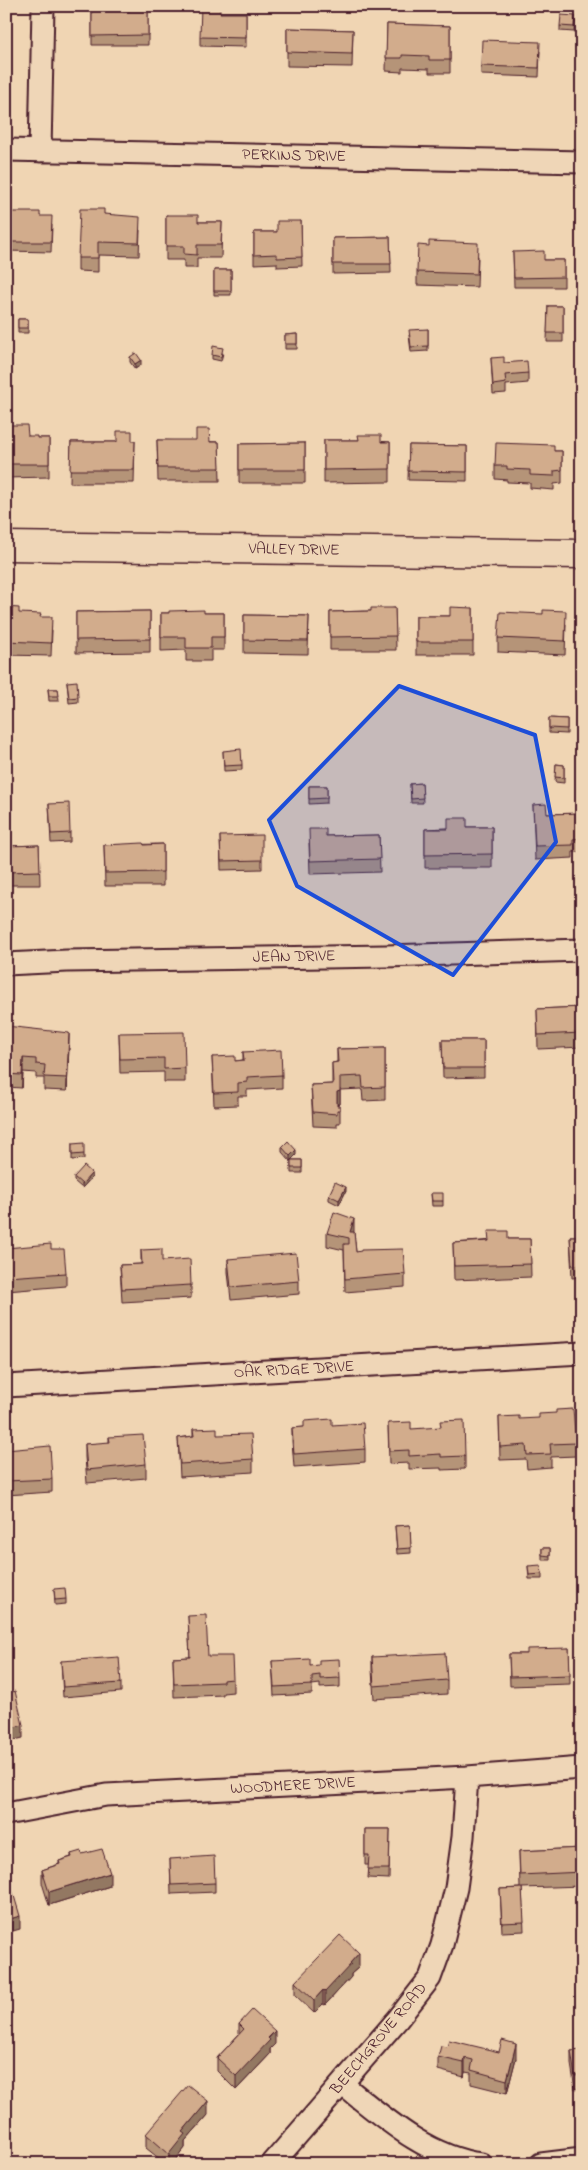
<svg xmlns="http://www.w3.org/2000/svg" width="588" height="2170" font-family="'Indie Flower',sans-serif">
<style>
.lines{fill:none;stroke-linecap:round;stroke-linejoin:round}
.street-casing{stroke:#4a1f2b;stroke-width:25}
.secondary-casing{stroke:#4a1f2b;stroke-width:31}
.street{stroke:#efd6b7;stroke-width:21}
.secondary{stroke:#efd6b7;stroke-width:28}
.wall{fill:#b59478;stroke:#4a1f2b}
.shaded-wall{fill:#937862;stroke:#4a1f2b}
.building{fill:#d2ac8c;stroke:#4a1f2b}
.marked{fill:#1d4ed8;fill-opacity:0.2;stroke:#1d4ed8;stroke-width:4;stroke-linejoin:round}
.labels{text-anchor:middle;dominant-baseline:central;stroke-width:4;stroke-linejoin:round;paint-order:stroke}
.street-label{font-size:16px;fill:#4a1f2b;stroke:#efd6b7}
</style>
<rect width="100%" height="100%" fill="#f0d5b3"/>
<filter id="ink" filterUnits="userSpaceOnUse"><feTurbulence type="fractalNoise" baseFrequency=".02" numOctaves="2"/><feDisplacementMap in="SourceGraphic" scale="10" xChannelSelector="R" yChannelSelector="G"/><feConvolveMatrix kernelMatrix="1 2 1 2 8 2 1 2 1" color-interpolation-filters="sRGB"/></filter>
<g filter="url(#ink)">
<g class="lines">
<!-- street casing -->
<g class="street-casing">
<path id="street" d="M6 150 582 162
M40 151 43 6
M6 964 67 961 386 956 582 950
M6 1386 582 1353
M6 1814 106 1795 467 1777 582 1768
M342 2084C383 2117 427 2157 481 2164
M272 2164 398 2019 430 1978 442 1945 456 1888 463 1837 467 1777
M541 2164 582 2159"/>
</g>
<!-- secondary casing -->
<g class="secondary-casing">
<path id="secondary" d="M6 546 582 554"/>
</g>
<!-- street -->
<use href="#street" class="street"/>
<!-- secondary -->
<use href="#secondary" class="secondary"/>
</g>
<!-- wall -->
<path class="wall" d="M148 10V45H92V11Z
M246 13V47L200 46V37Z
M575 21 574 32 560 31V26Z
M387 24 450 26V73H429V69L402 68V72L386 71Z
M287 28 353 30 352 67 287 66Z
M540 51 539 77 481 75V66Z
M582 79V97L580 95V81Z
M7 212 40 216 52 225 51 252 7 251Z
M104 214 140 230 139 256 98 255V272L78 271V258Z
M166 215 198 222H222L221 258H197V268H184V260H166Z
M301 221 302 266 277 267V263L254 264V232H277Z
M390 237 391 273 333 274V238Z
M513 252 544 260H564V287H514Z
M478 256 477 287 417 285V272Z
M214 270H231V295H214Z
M548 306H563V342H547Z
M18 319H28V333H18Z
M428 329V351L411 352 409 335Z
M297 334V349H285V335Z
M223 353 221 361 212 359V355Z
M130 357 141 365 135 369 130 362Z
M491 358 504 363 528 373V383L506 385V393L493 394Z
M6 436H28L37 438H49V477L6 478Z
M157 440 219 442 220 481H158Z
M324 440H358L390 442V482L324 483Z
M135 441 134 483H70L71 442H117Z
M305 443V483H239V444Z
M409 445 467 446V481L408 480Z
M580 445H582V482H580Z
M554 451H562V483L554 484V490L530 488V483L507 482V480L495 479V466Z
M6 607 19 613 52 630 51 656 6 655Z
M395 608 396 650H330V612L371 611Z
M473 608V655H416V616H450Z
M150 611V652L76 653V612Z
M161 613H224V650H211V661H186V650L161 651Z
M543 614 566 624 565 655 498 652V638Z
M244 615 309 616 308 654 244 653Z
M67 682 78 697V702L69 703Z
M48 689H58L59 701H49Z
M549 718 567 719V734L549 733Z
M223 751 242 765V770L224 771Z
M556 764 564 765V783L555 782Z
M422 783 423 803H411L410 784Z
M309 786H327V803L309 804Z
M49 804 70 833V842L51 843Z
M533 805 547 814 582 813V852H573V858L535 860Z
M6 824 8 846 39 845 40 885H6Z
M467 827H492V868H425V829Z
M379 835 380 872 310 874 309 843 326 836Z
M220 836 262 860V869L221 870Z
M163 844V886H105L104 845Z
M582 1007V1047L538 1049 537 1009Z
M6 1026 69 1046 67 1091 44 1090V1078H36V1073L23 1072 22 1088 6 1087Z
M119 1033 185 1068V1082H164V1072L120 1073Z
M442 1040H484V1077L443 1078Z
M385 1048V1100L363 1101 362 1089 340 1090V1104L337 1105V1106H340V1123H337V1127L313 1126 311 1085 332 1084V1063L337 1062V1049Z
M243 1052 282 1075V1088L247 1090V1096H238V1105L214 1106 212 1057 235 1061 243 1060Z
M72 1144 84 1154V1159L72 1160Z
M282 1147 296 1155 290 1161 282 1152Z
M291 1160H302V1173H291Z
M74 1177H92L82 1188 74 1181Z
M346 1191 339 1205 329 1200V1195Z
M431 1193 443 1201V1206H432Z
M354 1232 356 1252 405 1274V1287L345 1292 344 1250 327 1246V1233Z
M570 1236H582V1277L572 1278Z
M508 1239H530L531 1277 454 1280 453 1243Z
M6 1248 51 1249 66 1273V1286L7 1291 6 1276Z
M141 1250 162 1261 191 1285V1298L122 1302 120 1265 141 1264Z
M228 1259 299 1281V1294L231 1300 228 1272Z
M499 1417 519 1419 576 1443V1456L551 1457V1467L527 1469 526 1459 500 1460Z
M388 1423 411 1429 465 1456V1469L441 1470V1468L409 1469V1463L389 1464Z
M332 1425 365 1449V1462L294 1467 292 1441V1428Z
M193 1429 217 1435 253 1459V1472L180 1477 178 1438 193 1436Z
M109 1437 146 1464V1478L87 1483 85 1457V1444L109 1443Z
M6 1450 52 1479V1492L6 1495Z
M410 1525 411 1553 397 1554 395 1526Z
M542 1548H550V1560H542Z
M528 1566 542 1574V1579H529Z
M54 1589 66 1599V1604L55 1605Z
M188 1616 208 1656 233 1679V1692L223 1693V1695L174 1697 173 1658 190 1657Z
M569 1648 570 1684 510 1686 509 1654H527Z
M372 1657 447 1680V1694L374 1699 372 1670Z
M61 1661 121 1683V1692L63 1697Z
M272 1661 310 1666 340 1678V1687L320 1688V1684L312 1685V1694L274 1696Z
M365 1829H390L389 1879 368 1878 369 1865H365Z
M582 1848V1886L522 1888 524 1931 502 1932 500 1889 520 1888 519 1851Z
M71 1854H82L110 1886 49 1905 42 1883V1870L59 1864V1861L71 1857Z
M170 1859 215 1883V1892L171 1894Z
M359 1967 351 1974V1977L325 2005 323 2004 314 2013 295 1995V1982Z
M239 2024 275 2044 270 2049V2054L236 2090 217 2071V2058L239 2034Z
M447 2047 516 2058 507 2093 471 2084V2073L465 2072 464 2077 438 2070V2057Z
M582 2050V2088L575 2089 571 2064V2051Z
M208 2115 185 2141V2148L172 2164H166L146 2148V2134Z"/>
<!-- shaded-wall -->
<path class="shaded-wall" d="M141 360V365L135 369V364Z
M69 1033V1046L67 1091V1078Z
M23 1058V1072L22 1088V1075Z
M340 1091V1104L337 1105V1092Z
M296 1150V1155L290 1161V1156Z
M92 1173V1177L82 1188V1184Z
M346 1187V1191L339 1205V1200Z
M354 1219V1232L350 1245V1232Z
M23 1725V1738L6 1742V1729Z
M110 1873V1886L49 1905V1892Z
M20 1916V1929L6 1933V1920Z
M359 1953V1967L351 1974V1977L325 2005V1992Z
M323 1990V2004L314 2013V2000Z
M275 2031V2044L270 2049V2054L236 2090V2076Z
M516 2044V2058L507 2093V2080Z
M465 2058V2072L464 2077V2063Z
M208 2101V2115L185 2141V2148L172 2164H169V2154L182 2132Z"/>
<!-- building -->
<path class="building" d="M130 6H144V10H148V35L92 36V11H130Z
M201 6H220V13H246V38L200 37Z
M561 15 575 16 574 27 560 26Z
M387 24 450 26V60H429V56L402 55V58H386Z
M287 28 353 30 352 54 287 52Z
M482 40 540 42 539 68 481 66Z
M80 209H104V214L140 217 139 243 98 242V258H78Z
M7 212H40V216H52L51 242H7Z
M166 215H198V222H222L221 245H197V255L184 254V246H166Z
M277 221H301L302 257 277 258V254L254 255V232H277Z
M390 237 391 264H333V238Z
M429 241 478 243 477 274 417 272 418 245 429 246Z
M544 251V260H564V277L514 278 513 252Z
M214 270H231V291H214Z
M548 306H563V333H547Z
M18 319H28V328H18Z
M428 329V346L411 347 409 330Z
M297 334V344H285V335Z
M213 346 223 348 221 357 212 355Z
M136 353 141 360 135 364 130 357Z
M504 357V363L527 361 528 373 505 375 506 383 493 385 491 358Z
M11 425H27L28 436H37V438H49V464H6V436H11Z
M196 429H209L210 442H219L220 468H158L157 440H196Z
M117 431H132V441H135L134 470H70L71 442H117Z
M358 435H381V442H390V469L324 470V440H359Z
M305 443V470H239V444Z
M496 443 554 445V451H562V470L554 471V476L530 475V470L507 469V466H495Z
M409 445 467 446V472L408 471Z
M580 445H582V469H580Z
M6 607 19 608V613L41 614 40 617H52L51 643 6 641Z
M450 607 473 608V642H416V616H450Z
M371 608H395L396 636 330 637V612L371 611Z
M204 610V613H224V637H211V648H186V637H161V613H169V611Z
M543 610 566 611 565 641 498 638 500 612 543 614Z
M150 611V639L76 640V612Z
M244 615 309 616 308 641 244 640Z
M77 681 78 697 69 698 67 682Z
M48 689H58L59 696H49Z
M549 718 567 719V729L549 728Z
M241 749 242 765 224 766 223 751Z
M556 764 564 765V778L555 777Z
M422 783 423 798 411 799 410 784Z
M309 786H327V798L309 799Z
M69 803 70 833 51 834 49 804Z
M546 804 547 814 582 813V838L573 839V845L535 846 533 805Z
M448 818H467V827H492V854L425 855V829H448Z
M6 824H8V846L39 845 40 871 6 872Z
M309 829H326V836L379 835 380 859 310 861Z
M262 835V860L221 861 220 836Z
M143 843 144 845 163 844V872L105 873 104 845Z
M582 1007V1033L538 1035 537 1009Z
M6 1026 69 1033 67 1078 44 1077 45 1065 36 1064V1059L23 1058 22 1075 6 1074Z
M184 1032 185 1068 164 1069V1058L120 1059 119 1033Z
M442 1040H484V1068H443Z
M385 1048V1087L363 1088 362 1076 340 1077V1091L337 1092V1106H340V1110H337V1114L313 1112 311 1085 333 1084 332 1063 338 1062 337 1049Z
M281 1050 282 1075 247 1077V1082L238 1083V1092L214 1093 212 1057 235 1056V1061L244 1060 243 1052Z
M288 1141 296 1150 290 1156 282 1147Z
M84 1143V1154L72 1155V1144Z
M291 1160H302V1168H291Z
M84 1166 92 1173 82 1184 74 1177Z
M335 1182 346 1187 339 1200 329 1195Z
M431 1193H443V1201H432Z
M334 1212 354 1219 350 1232H354L356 1252 361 1251V1250L403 1249 405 1274 345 1279 344 1244H349V1238L327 1233Z
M488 1231H508V1239H530L531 1264 454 1266 453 1243 489 1241Z
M570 1236H582V1264L572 1265Z
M51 1244V1249H64L66 1273 7 1277 6 1248Z
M162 1249V1261L190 1259 191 1285 122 1289 120 1265 142 1264 141 1250Z
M296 1253 299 1281 231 1287 228 1259Z
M573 1409 576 1443 550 1444 551 1454 527 1455 526 1445 500 1447 499 1417 519 1416V1419L539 1418V1414L556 1413V1410Z
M332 1419V1425L363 1423 365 1449 294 1454 292 1428 304 1427V1421Z
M464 1420 465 1456 441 1457V1454L409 1456V1450L389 1451 388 1423 411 1422V1429L441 1427 440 1421Z
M217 1428V1435L251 1434 253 1459 180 1464 178 1438 194 1436 193 1429Z
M143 1435 146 1464 87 1470 85 1444 110 1442 109 1437Z
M50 1446 52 1479 6 1481V1450Z
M410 1525 411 1548 397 1549 395 1526Z
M542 1548H550V1556L542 1555Z
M541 1565 542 1574 529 1575 528 1566Z
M65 1588 66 1599 55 1600 54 1589Z
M206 1615 208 1656H232L233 1679 223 1680V1682L174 1684 173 1658 190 1657 188 1616Z
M569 1648 570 1675 510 1677 509 1654H527V1649Z
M445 1653 447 1680 374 1686 372 1657Z
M119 1657 121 1683 63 1687 61 1661Z
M310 1659V1666L319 1665V1660L339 1659 340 1678 320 1679V1675L312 1676V1685L274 1687 272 1661Z
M15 1691 23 1725 6 1729V1694Z
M365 1829H390L389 1869H368L369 1855H365Z
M582 1848V1872L520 1875 519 1851Z
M102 1849 110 1873 49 1892 42 1870 60 1864 59 1861 72 1857 71 1854 81 1851 82 1854Z
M214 1856 215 1883 171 1885 170 1859Z
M9 1879 20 1916 6 1920V1880Z
M522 1888 524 1922 502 1923 500 1889Z
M340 1935 359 1953 350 1963 351 1964 325 1992 323 1990 314 2000 295 1982Z
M252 2010 275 2031 268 2038 270 2040 236 2076 217 2058 244 2029 239 2024Z
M449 2040 499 2052 502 2040 516 2044 507 2080 471 2070 473 2060 465 2058 464 2063 438 2057 441 2046 447 2047Z
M582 2050V2075L575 2076 571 2051Z
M188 2085 208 2101 182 2132 185 2134 169 2154 146 2134Z"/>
</g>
<!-- marked area -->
<path class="marked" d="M399 686 535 735 556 842 453 975 297 886 269 820Z"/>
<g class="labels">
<!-- street labels -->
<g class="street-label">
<text transform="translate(294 156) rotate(1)">PERKINS DRIVE</text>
<text transform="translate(294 550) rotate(1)">VALLEY DRIVE</text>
<text transform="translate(294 957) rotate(-1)">JEAN DRIVE</text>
<text transform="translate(294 1370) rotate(-3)">OAK RIDGE DRIVE</text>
<text transform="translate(293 1786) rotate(-3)">WOODMERE DRIVE</text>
<text transform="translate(379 2039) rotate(-50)">BEECHGROVE ROAD</text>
</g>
</g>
<!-- margin -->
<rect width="588" height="2170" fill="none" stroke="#efd6b7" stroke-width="25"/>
<rect x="12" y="12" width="563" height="2145" fill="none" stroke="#4a1f2b" stroke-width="2" filter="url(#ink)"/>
</svg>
